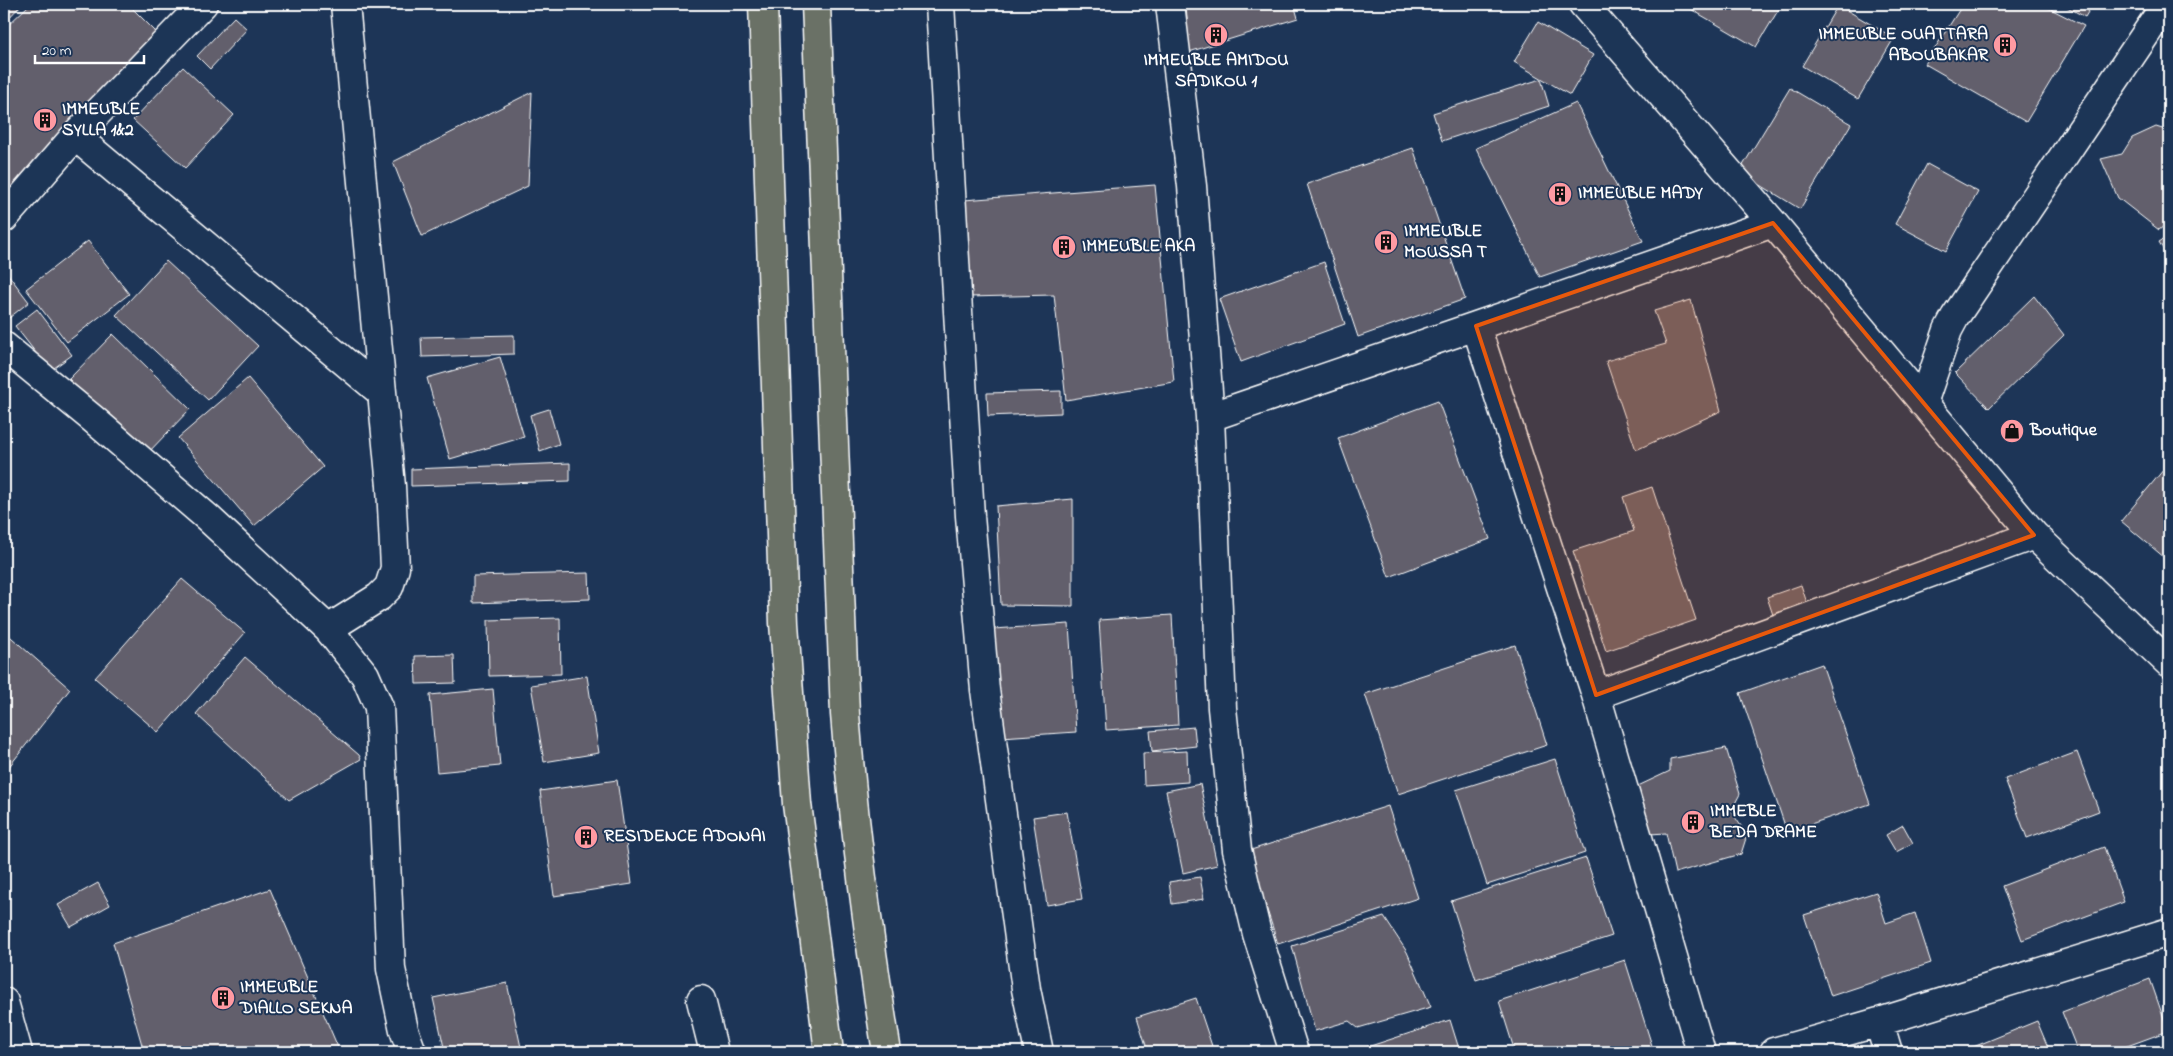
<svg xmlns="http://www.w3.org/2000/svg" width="2173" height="1056" font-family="'Indie Flower',sans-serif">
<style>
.building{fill:#625f6c;stroke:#fff}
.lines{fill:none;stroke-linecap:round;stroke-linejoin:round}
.minor-casing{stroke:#fff;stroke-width:31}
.highway-casing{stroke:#fff;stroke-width:31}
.minor{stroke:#1d3557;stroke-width:28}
.highway{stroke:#6a7166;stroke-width:28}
.marked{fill:#e8590c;fill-opacity:0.2;stroke:#e8590c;stroke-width:4;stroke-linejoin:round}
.labels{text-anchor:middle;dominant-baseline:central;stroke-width:4;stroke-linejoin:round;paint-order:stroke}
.poi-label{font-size:18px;font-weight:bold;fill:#fff;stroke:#1d3557;text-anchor:start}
</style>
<rect width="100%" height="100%" fill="#1d3557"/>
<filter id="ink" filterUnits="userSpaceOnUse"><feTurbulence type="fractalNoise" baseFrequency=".02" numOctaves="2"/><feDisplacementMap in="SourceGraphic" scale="10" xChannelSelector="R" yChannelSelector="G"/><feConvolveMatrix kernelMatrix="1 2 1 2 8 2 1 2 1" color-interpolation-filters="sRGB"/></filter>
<g filter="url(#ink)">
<!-- building -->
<path class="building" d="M4 4H22L4 23Z
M30 4H128L163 39 4 200V29Z
M1186 4H1294L1298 18 1189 52Z
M1682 4H1782L1756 47Z
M1963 4H2041L2084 26 2026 122 1925 64Z
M2062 4H2093L2085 17Z
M1838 5 1894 38 1858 99 1802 66Z
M234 17 247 29 210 69 197 56Z
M1538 22 1593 55 1570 95 1514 62Z
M183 67 234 115 185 168 133 120Z
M1541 79 1549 106 1442 141 1433 113Z
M1790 88 1851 124 1800 209 1739 172Z
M532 92 528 186 422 236 393 162Z
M1576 103 1643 241 1540 277 1476 148Z
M2156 127 2169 131V222L2159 230 2118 198 2101 159 2122 154 2132 138Z
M1413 148 1465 299 1358 337 1307 184Z
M1927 164 1978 192 1946 251 1895 224Z
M1155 185 1174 382 1066 400 1054 295 968 297 964 200Z
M2169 236V259L2159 242Z
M88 241 129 294 67 342 26 289Z
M166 261 258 346 208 400 116 315Z
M1324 262 1345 324 1241 362 1219 299Z
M7 273 29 302 4 322V276Z
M2034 296 2064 335 1989 408 1955 373Z
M1691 300 1721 411 1636 450 1606 361 1666 344 1654 311Z
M37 309 72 355 50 371 15 326Z
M113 334 190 409 146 455 69 379Z
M514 335V354L422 357 421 337Z
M500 357 524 437 450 459 427 378Z
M248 378 323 467 254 526 178 438Z
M1061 391V413L988 416 987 393Z
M1438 401 1490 539 1389 577 1338 438Z
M549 409 559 444 540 451 530 415Z
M570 463V481L411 486V469Z
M2169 463V553L2165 558 2121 521Z
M1652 487 1696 620 1606 651 1573 551 1634 531 1623 497Z
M1073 499V606L1001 605 996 506Z
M589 573 590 599 473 603V576Z
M182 579 245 633 158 732 95 678Z
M1801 585 1808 606 1774 618 1767 597Z
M1172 615 1178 725 1106 730 1099 620Z
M560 618 561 674 489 676 488 620Z
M1069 624 1076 732 1001 737 994 629Z
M4 631 70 689 4 773Z
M1515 645 1547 745 1398 794 1365 694Z
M454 655 455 683 416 684 415 656Z
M245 657 359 755 361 759 289 800 196 714Z
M1822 664 1870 804 1787 832 1740 693Z
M587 676 599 753 544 762 531 685Z
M493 689 500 766 437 772 430 695Z
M1194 727 1196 746 1152 751 1150 731Z
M1726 748 1740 794 1731 811 1747 835 1741 854 1675 873 1666 833 1650 834 1638 786 1670 771V759Z
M1187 751 1188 782 1144 785 1143 753Z
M2077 752 2099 811 2027 838 2005 779Z
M1555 759 1585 853 1487 885 1456 790Z
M617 780 632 884 554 896 540 791Z
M1200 784 1217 865 1183 873 1166 791Z
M1388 806 1418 898 1278 944 1248 851Z
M1067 812 1082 899 1047 905 1033 817Z
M1903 825 1913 843 1896 852 1886 835Z
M2104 847 2124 902 2022 940 2002 886Z
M1586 858 1612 936 1476 980 1451 901Z
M1200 877 1204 899 1172 904 1169 882Z
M98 883 110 905 71 927 58 905Z
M270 889 340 1052H144L113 943Z
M1876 892 1886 923 1915 913 1931 963 1831 996 1804 915Z
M1384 917 1407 952 1431 1007 1358 1028 1349 1021 1315 1031 1292 946Z
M1625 960 1654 1052H1515L1499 1001Z
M2150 979 2168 1031 2111 1052H2078L2062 1012Z
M507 983 522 1052H445L433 998Z
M1196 998 1214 1052H1148L1137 1017Z
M1450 1020 1460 1052H1352Z
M2037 1021 2050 1052H1961Z"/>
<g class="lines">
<!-- minor casing -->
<g class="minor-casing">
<path id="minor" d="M940 4 970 516 985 690 1026 989 1039 1052
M1170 4 1192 186 1210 417 1222 708 1237 850 1257 934 1294 1052
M1583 4 1773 223 2034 535 2169 663
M75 136 382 393
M4 218 75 136 203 4
M1476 326 1773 223
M4 346 93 419 208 518 328 629 365 675 379 707 391 969 404 1030 412 1052
M1923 403 1948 330 1955 317 2166 4
M1210 417 1476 326 1596 695 1701 1052
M328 629 379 597 389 587 395 568 391 486 345 4
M1596 695 2034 535
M701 1000 714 1052
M4 1002 18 1052
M1879 1022 1888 1052
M1774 1052 1879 1022 2169 932"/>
</g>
<!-- highway casing -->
<g class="highway-casing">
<path id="highway" d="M763 4 784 623 797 804 829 1052
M816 4 845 714C854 828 869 940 887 1052"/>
</g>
<!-- minor -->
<use href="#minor" class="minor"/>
<!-- highway -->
<use href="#highway" class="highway"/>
</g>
</g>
<!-- marked area -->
<path class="marked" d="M1773 223 2034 535 1596 695 1476 326Z"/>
<!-- icons -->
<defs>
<g id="building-disc" transform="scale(1.25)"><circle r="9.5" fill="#ff9aa2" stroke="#1d3557"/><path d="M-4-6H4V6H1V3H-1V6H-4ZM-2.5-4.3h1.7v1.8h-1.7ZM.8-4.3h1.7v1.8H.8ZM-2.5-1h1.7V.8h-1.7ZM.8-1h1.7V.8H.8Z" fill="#111"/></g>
<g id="shop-disc" transform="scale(1.25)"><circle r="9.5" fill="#ff9aa2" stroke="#1d3557"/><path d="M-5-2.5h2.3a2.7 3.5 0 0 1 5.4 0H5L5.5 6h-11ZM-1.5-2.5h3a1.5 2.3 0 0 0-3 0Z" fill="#111"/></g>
</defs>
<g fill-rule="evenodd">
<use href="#building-disc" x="1216" y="35"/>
<use href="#building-disc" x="2005" y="45"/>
<use href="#building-disc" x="45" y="120"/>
<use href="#building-disc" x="1560" y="194"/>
<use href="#building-disc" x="1386" y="242"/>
<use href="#building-disc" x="1064" y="247"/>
<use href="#shop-disc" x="2012" y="431"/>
<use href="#building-disc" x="1693" y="822"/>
<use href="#building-disc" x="586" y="837"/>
<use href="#building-disc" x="223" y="998"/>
</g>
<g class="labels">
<!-- poi labels -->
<g class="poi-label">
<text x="1988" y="35" text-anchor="end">IMMEUBLE OUATTARA<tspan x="1988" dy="21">ABOUBAKAR</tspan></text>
<text x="1216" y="61" text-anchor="middle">IMMEUBLE AMIDOU<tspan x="1216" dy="21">SADIKOU 1</tspan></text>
<text x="62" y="110">IMMEUBLE<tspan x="62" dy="21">SYLLA 1&amp;2</tspan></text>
<text x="1578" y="194">IMMEUBLE MADY</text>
<text x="1404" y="232">IMMEUBLE<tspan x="1404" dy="21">MOUSSA T</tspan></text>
<text x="1082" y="247">IMMEUBLE AKA</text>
<text x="2030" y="431">Boutique</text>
<text x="1710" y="812">IMMEBLE<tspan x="1710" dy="21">BEDA DRAME</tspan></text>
<text x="604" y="837">RESIDENCE ADONAI</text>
<text x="240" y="988">IMMEUBLE<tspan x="240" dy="21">DIALLO SEKNA</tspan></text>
</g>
</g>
<!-- margin -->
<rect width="2173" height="1056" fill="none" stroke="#1d3557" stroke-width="20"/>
<rect x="10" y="10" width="2153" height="1036" fill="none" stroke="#fff" stroke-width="2" filter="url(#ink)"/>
<!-- scale -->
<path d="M35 55v8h109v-8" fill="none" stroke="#ffffff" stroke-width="2.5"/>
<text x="42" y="55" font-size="15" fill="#ffffff" stroke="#1d3557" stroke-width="4" paint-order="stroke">20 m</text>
</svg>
